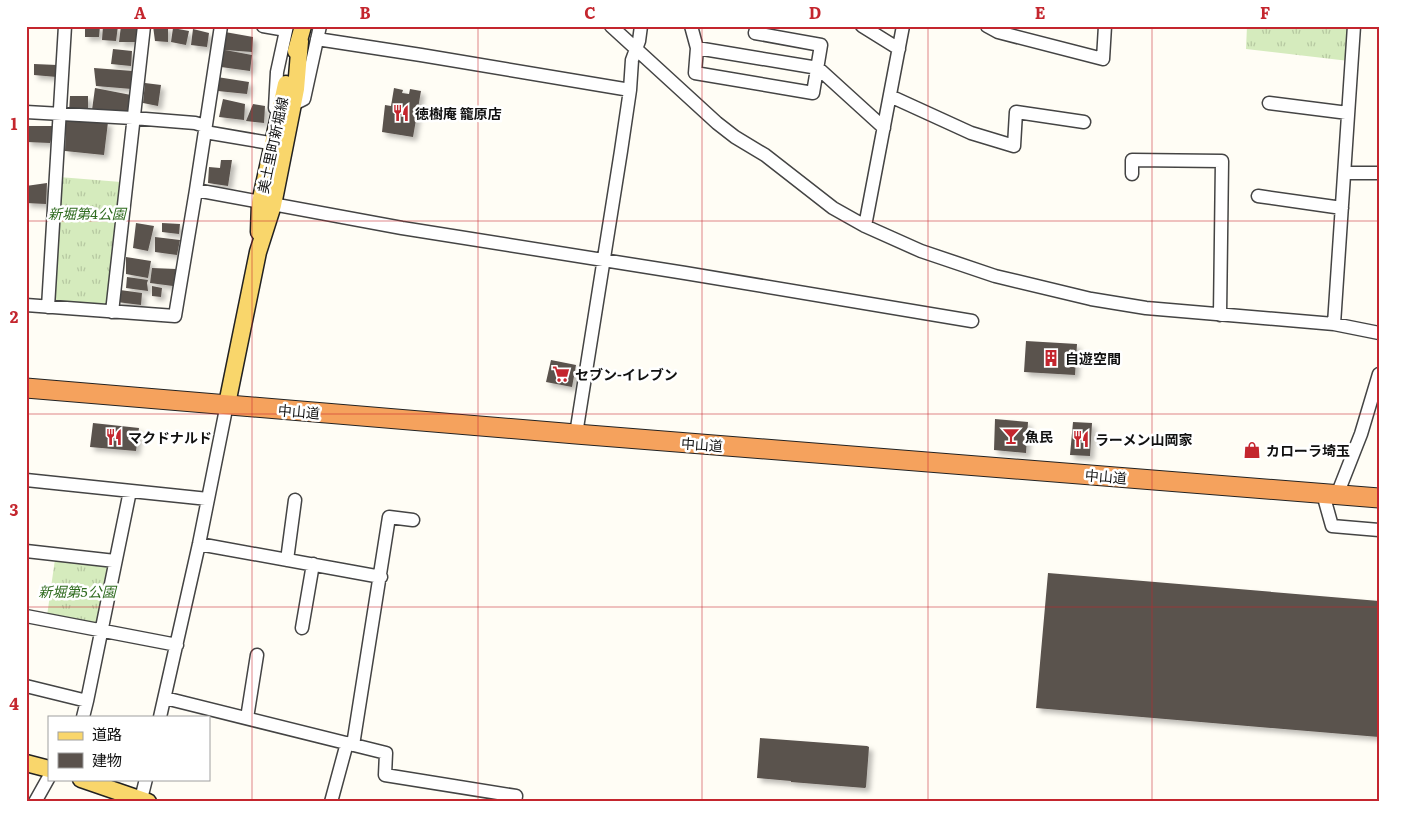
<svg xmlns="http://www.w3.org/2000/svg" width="1405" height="828" font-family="Literata,'Noto Sans JP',serif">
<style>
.grass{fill:url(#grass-tufts)}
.building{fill:#5a524d;filter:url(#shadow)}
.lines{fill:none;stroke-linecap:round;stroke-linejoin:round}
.minor-casing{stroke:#444;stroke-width:15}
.major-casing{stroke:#222;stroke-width:19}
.highway-casing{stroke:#222;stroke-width:21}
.minor{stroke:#fff;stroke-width:12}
.major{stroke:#f9d66b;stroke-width:16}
.highway{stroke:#f5a25d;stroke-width:19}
.grid{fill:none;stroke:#c4262e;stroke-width:1;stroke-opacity:0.55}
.labels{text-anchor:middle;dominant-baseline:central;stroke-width:5;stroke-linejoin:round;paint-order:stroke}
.poi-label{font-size:14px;font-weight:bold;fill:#111;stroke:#fff;text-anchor:start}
.street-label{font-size:14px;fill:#111;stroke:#fff}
.park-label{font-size:14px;font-style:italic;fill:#2f6b1f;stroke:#fff}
.neatline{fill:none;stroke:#c4262e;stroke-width:2}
.grid-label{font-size:16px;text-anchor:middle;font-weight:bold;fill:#c4262e}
</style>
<defs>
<pattern id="grass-tufts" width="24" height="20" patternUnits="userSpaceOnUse" patternTransform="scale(1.25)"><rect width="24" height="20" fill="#d5ebbd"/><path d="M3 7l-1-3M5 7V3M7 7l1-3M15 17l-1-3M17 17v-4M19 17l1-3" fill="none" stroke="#b6c8a1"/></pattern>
<filter id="shadow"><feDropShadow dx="4" dy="4" stdDeviation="2.5" flood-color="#0004"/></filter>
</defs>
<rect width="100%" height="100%" fill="#fffdf5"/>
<!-- grass -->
<path class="grass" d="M1247 26H1351L1349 61 1246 49Z
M59 177 121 182 107 303 103 306 55 302Z
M55 559 107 565 109 569 97 622 92 625 47 616Z"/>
<!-- building -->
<path class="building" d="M90 26H100L99 37H85V28Z
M103 26H118L116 41 102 40Z
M121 26H139L137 42H119Z
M153 26H168V42L155 41Z
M173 28 189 31 186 45 171 42Z
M193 29 209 33 207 47 191 45Z
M225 32 253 37 252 52 225 50 252 55 250 71 221 67Z
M113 49 132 51 131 66 111 64Z
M34 64 57 65V77L34 75Z
M94 68 133 71 132 89 96 86Z
M217 77 249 82 247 94 218 91Z
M145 83 161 85 158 106 143 103Z
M95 88 131 95 129 113 92 110Z
M394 88 403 90 402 93 409 94 410 89 421 91 413 137 382 132 385 105 391 106Z
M70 96H88V111L69 112Z
M223 99 245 104 244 120 219 117Z
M253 104 265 106 264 123 246 121Z
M66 121 108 122 104 155 65 151Z
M26 126H55L50 143 27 142Z
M221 160H232L228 186 208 183 209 167 220 168Z
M47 183 46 204 26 203V186Z
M136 223 154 226 148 251 133 248Z
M162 223 180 224 179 234 162 232Z
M155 237 180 240 177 255 155 252Z
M126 257 151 261 148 278 126 274Z
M152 268 176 269 173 286 150 283Z
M127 277 148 280 147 283 148 291 126 288Z
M152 286 162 288 161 297 152 296Z
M120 290 142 293 141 305 117 302Z
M1026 341 1077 344 1075 375 1024 372Z
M551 360 576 365 572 387 546 382Z
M995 419 1028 422 1026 453 994 450Z
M1073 422 1092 423 1090 456 1070 455Z
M93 423 139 428 136 451 90 447Z
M1048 573 1379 601V737L1036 708Z
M760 738 867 746 869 747 866 787 865 788 791 782V781L757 778Z"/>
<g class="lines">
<!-- minor casing -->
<g class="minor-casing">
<path id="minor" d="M221 26 196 190 402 228 685 273 972 321
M263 26 286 30
M611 26 717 123 735 137 765 155 833 208 865 226 921 251 995 276 1091 299 1146 308 1334 324 1379 333
M691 26 697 48 695 73 813 93 821 45 755 33 757 26
M862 26 899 49
M987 26 998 32 1103 59 1105 26
M317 39 421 55 630 90
M697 48 818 68 884 128
M890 96 971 133 1014 146 1016 112 1084 122
M1269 103 1348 113
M288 104 292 105 304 99 320 26
M275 108 277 72 287 26
M26 112 133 118 195 123 205 126
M205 132 281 145
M1344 173H1379
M1132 174V160L1222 161 1220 315
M1258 196 1342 208
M865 226 903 26
M26 305 175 316 196 190
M48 307 65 26
M112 312 144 26
M1334 324 1354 26
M576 434 621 151 630 90 632 60 639 41 641 26
M26 480 208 499
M1323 494 1332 526 1379 530
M1337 495 1361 434 1379 374
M199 544 381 577
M26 551 115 561
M287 560 295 500
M26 616 177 645
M302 628 313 564
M26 686 87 701 83 717
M165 698 386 753 385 775 516 796 515 802
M87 701 130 491
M160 717 199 544 227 404
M247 718 257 655
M353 745 389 517 413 520
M141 799 146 779
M35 802 49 777
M331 802 347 743"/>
</g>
<!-- major casing -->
<g class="major-casing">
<path id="major" d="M296 51 303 26
M259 232 260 203 286 84
M227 404 258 252 273 205 296 89 300 41
M26 763 49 769
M81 779 148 802"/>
</g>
<!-- highway casing -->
<g class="highway-casing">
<path id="highway" d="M26 388 576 434 1379 498"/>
</g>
<!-- minor -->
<use href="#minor" class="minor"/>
<!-- major -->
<use href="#major" class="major"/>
<!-- highway -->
<use href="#highway" class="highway"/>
</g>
<!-- grid -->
<path class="grid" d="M252 26V802M478 26V802M702 26V802M928 26V802M1152 26V802M26 221H1379M26 414H1379M26 607H1379"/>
<!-- icons -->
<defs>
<g id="restaurant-bare" transform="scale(1.35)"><path d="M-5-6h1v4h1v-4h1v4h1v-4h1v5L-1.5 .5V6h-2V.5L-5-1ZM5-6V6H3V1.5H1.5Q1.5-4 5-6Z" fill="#c4262e" stroke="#fff" stroke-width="2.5" paint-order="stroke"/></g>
<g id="building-bare" transform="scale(1.35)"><path d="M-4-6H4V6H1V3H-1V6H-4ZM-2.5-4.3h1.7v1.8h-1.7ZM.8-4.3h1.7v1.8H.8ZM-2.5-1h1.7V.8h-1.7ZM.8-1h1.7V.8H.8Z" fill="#c4262e" stroke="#fff" stroke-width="2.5" paint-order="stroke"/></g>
<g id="supermarket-bare" transform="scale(1.35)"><path d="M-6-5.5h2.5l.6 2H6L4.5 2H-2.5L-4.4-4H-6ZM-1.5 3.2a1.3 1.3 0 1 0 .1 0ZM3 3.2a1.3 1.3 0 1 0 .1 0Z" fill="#c4262e" stroke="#fff" stroke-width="2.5" paint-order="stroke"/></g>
<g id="bar-bare" transform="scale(1.35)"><path d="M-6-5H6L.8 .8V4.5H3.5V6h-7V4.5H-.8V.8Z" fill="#c4262e" stroke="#fff" stroke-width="2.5" paint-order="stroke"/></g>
<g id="shop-bare" transform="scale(1.35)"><path d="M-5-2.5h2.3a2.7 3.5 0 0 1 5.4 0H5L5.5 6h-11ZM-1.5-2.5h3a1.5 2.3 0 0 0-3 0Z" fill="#c4262e" stroke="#fff" stroke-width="2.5" paint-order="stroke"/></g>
</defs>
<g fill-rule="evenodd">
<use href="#restaurant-bare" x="401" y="113"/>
<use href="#building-bare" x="1051" y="358"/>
<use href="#supermarket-bare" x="561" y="374"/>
<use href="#bar-bare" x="1011" y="436"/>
<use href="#restaurant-bare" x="114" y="437"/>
<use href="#restaurant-bare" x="1081" y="439"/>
<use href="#shop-bare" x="1252" y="450"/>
</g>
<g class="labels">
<!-- poi labels -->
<g class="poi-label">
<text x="415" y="113">徳樹庵 籠原店</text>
<text x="1065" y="358">自遊空間</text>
<text x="575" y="374">セブン-イレブン</text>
<text x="1025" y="436">魚民</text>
<text x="128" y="437">マクドナルド</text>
<text x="1095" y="439">ラーメン山岡家</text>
<text x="1266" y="450">カローラ埼玉</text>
</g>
<!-- street labels -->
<g class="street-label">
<text transform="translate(272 145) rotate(-78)">美土里町新堀線</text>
<text transform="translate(299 411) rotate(5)">中山道</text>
<text transform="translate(702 444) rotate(4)">中山道</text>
<text transform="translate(1106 476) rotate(5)">中山道</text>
</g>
<!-- park labels -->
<g class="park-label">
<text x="87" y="213">新堀第4公園</text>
<text x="77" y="591">新堀第5公園</text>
</g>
</g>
<!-- border -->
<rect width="1405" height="828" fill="none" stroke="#ffffff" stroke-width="55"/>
<!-- legend -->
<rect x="48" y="716" width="162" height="65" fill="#ffffff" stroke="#a0a0a0"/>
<rect x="58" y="732" width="25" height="8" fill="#f9d66b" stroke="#a0a0a0"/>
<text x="92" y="740" font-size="15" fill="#111111">道路</text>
<rect x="58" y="753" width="25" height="15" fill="#5a524d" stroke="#a0a0a0"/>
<text x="92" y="766" font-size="15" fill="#111111">建物</text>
<rect x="28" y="28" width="1350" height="772" class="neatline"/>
<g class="grid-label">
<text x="140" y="19">A</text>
<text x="365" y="19">B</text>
<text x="590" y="19">C</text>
<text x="815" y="19">D</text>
<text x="1040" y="19">E</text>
<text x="1265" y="19">F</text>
<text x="14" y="130">1</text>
<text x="14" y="323">2</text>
<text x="14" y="516">3</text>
<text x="14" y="710">4</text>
</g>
</svg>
